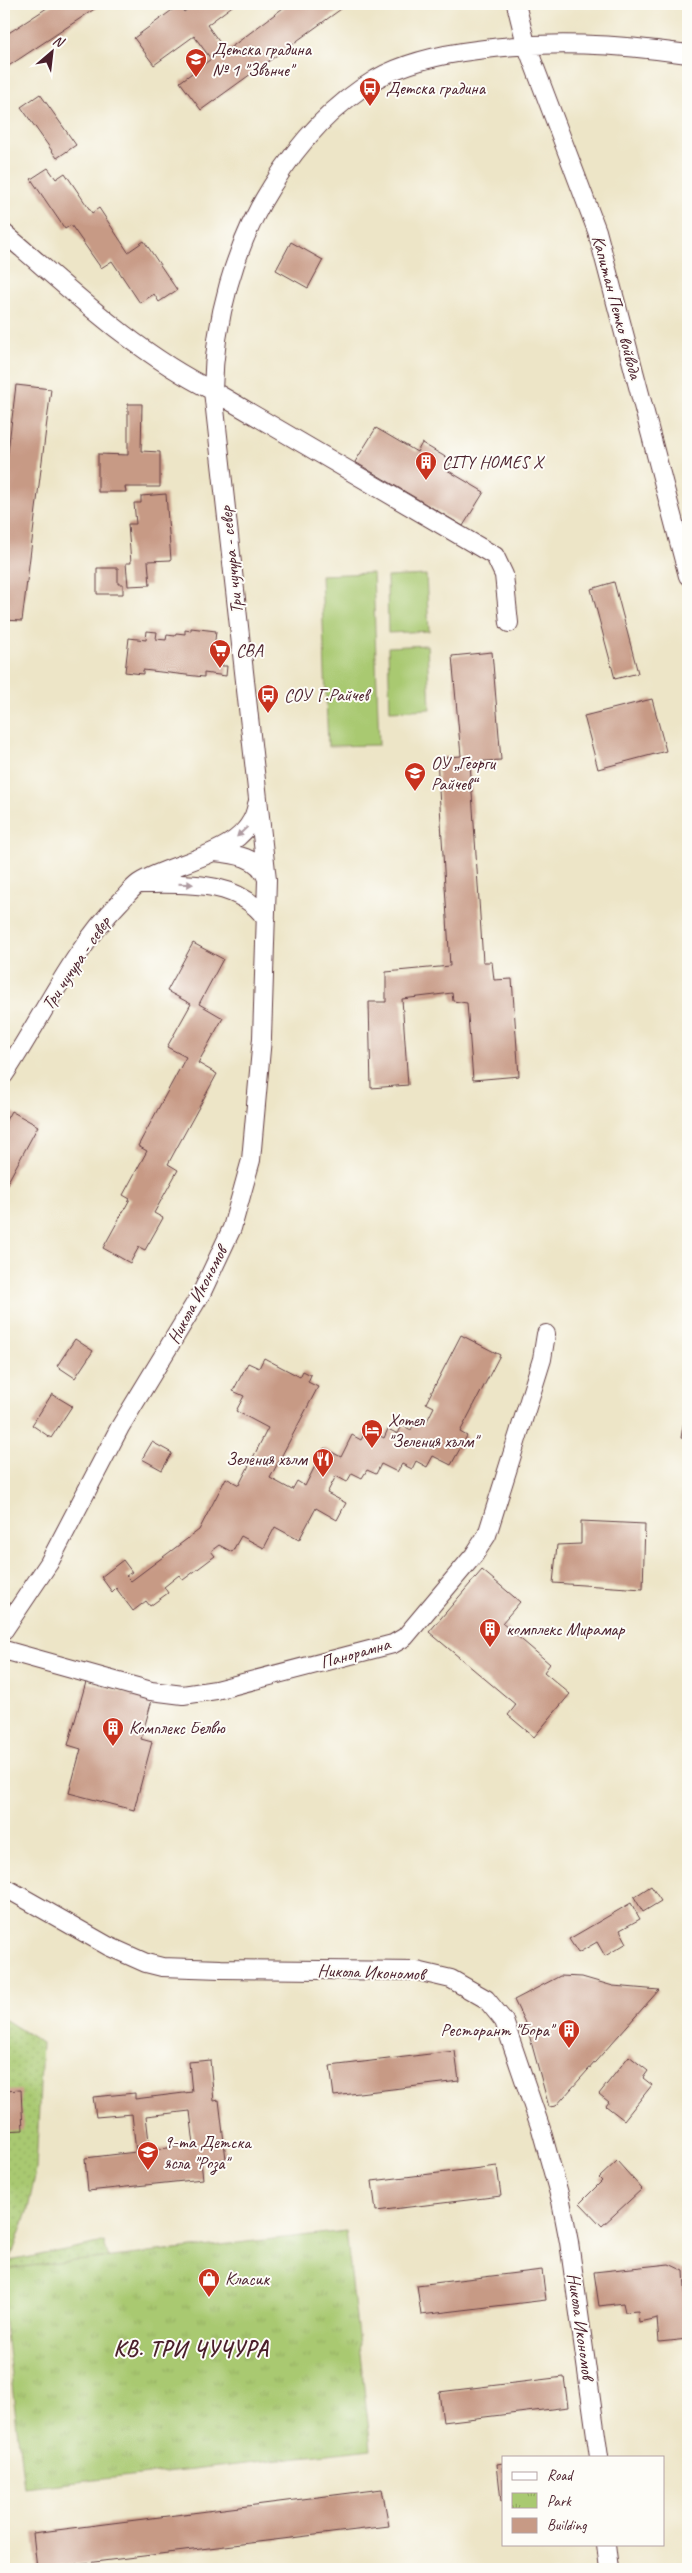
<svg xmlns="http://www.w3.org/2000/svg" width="692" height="2573" font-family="Caveat,sans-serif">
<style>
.grass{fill:url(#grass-dots);stroke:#7a744e}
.park{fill:url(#park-tufts);stroke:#7a744e}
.pitch{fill:#a9c971;stroke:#7a744e}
.building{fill:#c79a85;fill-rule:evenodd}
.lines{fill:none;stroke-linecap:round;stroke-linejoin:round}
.minor-casing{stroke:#623d42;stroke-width:20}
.minor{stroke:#fff;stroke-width:18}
.oneway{fill:#ae9aa0}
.labels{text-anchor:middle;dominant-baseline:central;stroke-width:4;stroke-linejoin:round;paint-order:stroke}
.poi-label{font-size:18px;fill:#4a1f2b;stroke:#fdfcf7;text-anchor:start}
.street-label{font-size:18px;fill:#4a1f2b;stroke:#fdfcf7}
.district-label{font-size:22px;font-weight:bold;letter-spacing:1px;fill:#4a1f2b;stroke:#fdfcf7}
</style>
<defs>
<pattern id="grass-dots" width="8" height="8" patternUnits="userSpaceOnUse" patternTransform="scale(1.25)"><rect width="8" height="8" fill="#a9c971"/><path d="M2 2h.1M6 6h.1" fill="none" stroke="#93ac62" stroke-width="1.8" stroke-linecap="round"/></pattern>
<pattern id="park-tufts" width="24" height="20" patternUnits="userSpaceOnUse" patternTransform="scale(1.25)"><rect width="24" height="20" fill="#a9c971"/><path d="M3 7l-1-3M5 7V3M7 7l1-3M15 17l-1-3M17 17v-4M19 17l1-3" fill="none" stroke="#93ac62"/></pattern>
</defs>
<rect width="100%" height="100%" fill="#fdfcf7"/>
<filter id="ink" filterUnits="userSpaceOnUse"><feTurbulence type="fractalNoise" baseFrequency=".02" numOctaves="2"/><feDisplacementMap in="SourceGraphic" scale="10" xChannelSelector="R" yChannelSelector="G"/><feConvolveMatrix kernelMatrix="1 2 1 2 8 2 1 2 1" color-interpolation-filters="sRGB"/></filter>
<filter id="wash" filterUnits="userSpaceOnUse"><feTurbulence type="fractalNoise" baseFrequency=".0096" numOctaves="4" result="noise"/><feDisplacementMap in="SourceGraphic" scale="20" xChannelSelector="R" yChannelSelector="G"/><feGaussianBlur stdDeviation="1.12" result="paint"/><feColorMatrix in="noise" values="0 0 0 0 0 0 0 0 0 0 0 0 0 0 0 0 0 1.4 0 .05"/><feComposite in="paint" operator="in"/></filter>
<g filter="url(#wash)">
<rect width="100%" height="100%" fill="#ede5c7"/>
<!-- grass -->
<path class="grass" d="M4 2019 42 2043 36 2171 28 2209 10 2261 104 2242 126 2318 4 2277Z"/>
<!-- park -->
<path class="park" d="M346 2231 371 2449 24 2488 4 2315V2269Z"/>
<!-- pitch -->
<path class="pitch" d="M373 573 379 745 328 746 321 575Z
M426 575 429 631 388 633 387 577Z
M427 645 430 709 390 711 388 647Z"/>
<g id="blocks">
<!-- building -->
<path class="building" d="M53 4H102L4 69V36Z
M195 4H235L207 25 226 51 287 5 286 4H348L201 110 180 82 211 59 194 36 154 65 134 38 179 5 184 12Z
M40 94 76 145 57 158 21 107Z
M48 168 56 179 65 173 92 213 99 208 128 252 144 241 177 290 159 302 154 294 140 303 112 261 101 268 71 225 65 229 31 179Z
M291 242 323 260 308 288 276 270Z
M16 385 51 389 22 621 4 620V485Z
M128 404H142L141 451 160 452V487H125L126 492H98V454L128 455Z
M376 428 417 452 422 443 452 461 447 470 484 492 463 526 355 462Z
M166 494 171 560 148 561 150 585 128 586 126 563H131L128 524H136L134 503H141V496Z
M97 568H118V584H123V594H97Z
M614 582 638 673 615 679 591 589Z
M191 628 216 631 214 649 224 650 222 666H227L226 676 204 673V677L143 670V674L125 672 129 638 146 640 147 631 157 632 156 639 166 640 167 635 175 636 176 633 185 634V630L191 631Z
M492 652 501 760 470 762 483 962H492L494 980 512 979 519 1076 473 1080 467 1003 453 1001 452 993 402 999 408 1085 371 1088 369 1002H386V972L450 966 437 758 461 756 452 656Z
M652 699 666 751 598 769 584 716Z
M193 943 223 959 199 1004 223 1018 198 1063 217 1074 168 1164 178 1170 154 1213 163 1218 145 1250 139 1247 130 1263 103 1248 130 1199 123 1195 147 1151 138 1146 186 1057 167 1047 191 1004 167 991Z
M11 1111 38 1126 4 1189V1124Z
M461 1335 500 1355 460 1432 467 1436 451 1465 433 1456 427 1467 416 1461 412 1469 402 1464 397 1472 381 1464 376 1474 367 1470 362 1478 352 1473 347 1482 336 1476 327 1493 346 1503 337 1520 316 1508 299 1540 275 1527 264 1548 241 1536 232 1552 219 1545 211 1551 215 1556 183 1580 179 1575 164 1587 168 1593 150 1606 146 1601 133 1611 116 1588 112 1592 101 1577 123 1560 132 1572 126 1576 131 1581 199 1530 226 1478 239 1485 268 1428 236 1411 244 1396 233 1391 248 1363 259 1368 264 1358 300 1377 303 1371 311 1375 308 1382 318 1387 270 1478 292 1490 297 1481 305 1486 324 1448 341 1457 352 1435 361 1440 367 1429 384 1438 388 1429 398 1434 402 1425 411 1430 416 1420 425 1425 434 1407 426 1403Z
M75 1339 93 1351 75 1378 57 1366Z
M52 1394 72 1406 51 1438 32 1425Z
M687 1404 688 1405V1439L681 1438Z
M152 1442 172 1453 162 1470 142 1459Z
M581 1521 645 1524 643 1589 553 1583 557 1545 581 1544Z
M482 1570 520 1602 502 1623 550 1664 544 1672 570 1694 534 1737 508 1715 516 1705 429 1632Z
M86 1682 152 1700 141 1739 152 1742 134 1810 69 1793 81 1749 68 1745Z
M651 1886 661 1901 643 1912 634 1897Z
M631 1903 640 1919 620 1930 627 1943 605 1956 597 1942 578 1953 569 1939Z
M560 1976 582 1977 613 1986 659 1990 556 2106 549 2107 527 2027 514 2000Z
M455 2051 459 2081 334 2096 330 2066Z
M629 2056 648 2071 643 2078 652 2085 624 2120 606 2106 609 2102 599 2094Z
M210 2060 214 2101 219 2100 226 2159 201 2162 203 2179 88 2191 85 2158 136 2152 132 2114 96 2117 93 2097 135 2093V2099L192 2092 189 2062ZM190 2111 194 2145 150 2150 146 2116Z
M21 2090 23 2130 4 2131V2091Z
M617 2161 642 2189 602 2226 580 2203 602 2181 599 2178Z
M497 2166 501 2196 376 2211 372 2181Z
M669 2264 684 2271 688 2339 659 2342 657 2318 639 2322 638 2311 625 2312 623 2303 599 2306 594 2272Z
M542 2270 546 2300 421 2315 417 2285Z
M564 2377 568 2407 443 2422 439 2392Z
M503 2463V2500L501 2501 497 2464Z
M382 2489 389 2526 37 2569 33 2533Z"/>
</g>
</g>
<g filter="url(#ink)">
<use href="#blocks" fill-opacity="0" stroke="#623d42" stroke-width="1"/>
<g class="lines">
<!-- minor casing -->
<g class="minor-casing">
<path id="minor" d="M516 4 526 44 597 231 688 576
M4 233C70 289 134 352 213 391L495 556 504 575 509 623
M213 852C234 854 259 856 267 879
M141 884C184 884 238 879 266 919
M4 1075C42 1018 72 951 120 902 126 896 132 888 139 883 175 860 250 855 257 804
M4 1630 49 1563 120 1427 202 1292 232 1228 251 1160 262 1038 267 880 213 391C214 321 234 246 272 186 299 142 331 106 376 79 406 62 444 54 477 50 549 40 617 44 688 54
M4 1650 151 1691 183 1695 216 1690 393 1644 405 1637 474 1555 487 1535 542 1359 546 1334
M4 1887 108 1946 146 1963 162 1967 221 1969 417 1971 451 1979 486 1999 504 2021 541 2129 561 2201 569 2242 599 2457
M606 2544 609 2569"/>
</g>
<!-- minor -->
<use href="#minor" class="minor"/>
</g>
<!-- one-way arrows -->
<defs><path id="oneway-solid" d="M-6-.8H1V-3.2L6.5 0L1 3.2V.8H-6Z" transform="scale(1.25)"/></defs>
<g class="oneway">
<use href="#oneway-solid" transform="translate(242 832) rotate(137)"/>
<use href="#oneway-solid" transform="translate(186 884) rotate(2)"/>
</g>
</g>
<!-- icons -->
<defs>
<g id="school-pin" transform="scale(1.125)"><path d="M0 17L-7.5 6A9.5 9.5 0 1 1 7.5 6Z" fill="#c8321e" stroke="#fdfcf7"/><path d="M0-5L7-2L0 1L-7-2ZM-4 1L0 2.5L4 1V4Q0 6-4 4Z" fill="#fff"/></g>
<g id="bus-pin" transform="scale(1.125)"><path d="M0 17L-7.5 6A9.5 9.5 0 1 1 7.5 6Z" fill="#c8321e" stroke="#fdfcf7"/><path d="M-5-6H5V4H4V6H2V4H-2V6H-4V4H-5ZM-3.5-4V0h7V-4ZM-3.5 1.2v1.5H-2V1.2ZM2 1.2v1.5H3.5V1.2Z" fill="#fff"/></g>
<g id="building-pin" transform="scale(1.125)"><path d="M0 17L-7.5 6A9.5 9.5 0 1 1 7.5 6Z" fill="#c8321e" stroke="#fdfcf7"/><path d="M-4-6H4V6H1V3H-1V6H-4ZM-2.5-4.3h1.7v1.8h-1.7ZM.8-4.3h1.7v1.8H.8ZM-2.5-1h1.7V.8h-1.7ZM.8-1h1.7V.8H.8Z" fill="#fff"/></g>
<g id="supermarket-pin" transform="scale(1.125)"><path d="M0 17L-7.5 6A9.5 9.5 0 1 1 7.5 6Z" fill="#c8321e" stroke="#fdfcf7"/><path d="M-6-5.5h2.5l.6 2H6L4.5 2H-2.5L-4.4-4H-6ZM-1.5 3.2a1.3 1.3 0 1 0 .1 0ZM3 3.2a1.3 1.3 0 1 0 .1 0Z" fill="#fff"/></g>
<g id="hotel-pin" transform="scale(1.125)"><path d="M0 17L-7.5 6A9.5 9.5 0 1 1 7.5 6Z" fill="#c8321e" stroke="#fdfcf7"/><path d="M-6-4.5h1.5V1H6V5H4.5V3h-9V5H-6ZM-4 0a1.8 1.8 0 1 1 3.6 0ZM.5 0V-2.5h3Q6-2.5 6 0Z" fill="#fff"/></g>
<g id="restaurant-pin" transform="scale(1.125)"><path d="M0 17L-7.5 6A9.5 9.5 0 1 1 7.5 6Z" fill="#c8321e" stroke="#fdfcf7"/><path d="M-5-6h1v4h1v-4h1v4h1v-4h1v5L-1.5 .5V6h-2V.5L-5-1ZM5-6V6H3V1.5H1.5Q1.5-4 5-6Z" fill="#fff"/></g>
<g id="shop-pin" transform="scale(1.125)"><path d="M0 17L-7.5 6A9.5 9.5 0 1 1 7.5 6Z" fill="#c8321e" stroke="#fdfcf7"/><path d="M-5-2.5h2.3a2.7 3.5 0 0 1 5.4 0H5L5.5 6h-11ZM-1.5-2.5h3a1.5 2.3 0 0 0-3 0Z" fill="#fff"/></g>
</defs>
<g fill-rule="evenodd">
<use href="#school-pin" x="196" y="59"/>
<use href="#bus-pin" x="370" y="88"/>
<use href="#building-pin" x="426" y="462"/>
<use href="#supermarket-pin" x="220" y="650"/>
<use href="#bus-pin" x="268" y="695"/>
<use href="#school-pin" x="415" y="773"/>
<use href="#hotel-pin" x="372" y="1430"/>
<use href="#restaurant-pin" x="323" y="1459"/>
<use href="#building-pin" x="490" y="1629"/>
<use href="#building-pin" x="113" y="1728"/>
<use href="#building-pin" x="569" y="2030"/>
<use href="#school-pin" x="148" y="2152"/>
<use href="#shop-pin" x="209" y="2279"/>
</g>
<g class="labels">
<!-- poi labels -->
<g class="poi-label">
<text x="212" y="49">Детска градина<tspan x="212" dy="21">№ 1 "Звънче"</tspan></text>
<text x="386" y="88">Детска градина</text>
<text x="442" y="462">CITY HOMES X</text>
<text x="236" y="650">CBA</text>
<text x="284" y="695">СОУ Г.Райчев</text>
<text x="431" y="763">ОУ „Георги<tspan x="431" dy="21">Райчев“</tspan></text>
<text x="388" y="1420">Хотел<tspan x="388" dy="21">"Зеления хълм"</tspan></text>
<text x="307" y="1459" text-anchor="end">Зеления хълм</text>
<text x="506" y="1629">комплекс Мирамар</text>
<text x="129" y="1728">Комплекс Белвю</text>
<text x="553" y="2030" text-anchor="end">Ресторант "Бора"</text>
<text x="164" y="2142">9-та Детска<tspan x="164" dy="21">ясла "Роза"</tspan></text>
<text x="225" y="2279">Класик</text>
</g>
<!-- street labels -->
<g class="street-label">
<text transform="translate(617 307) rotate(75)">Капитан Петко войвода</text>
<text transform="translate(231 560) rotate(-96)">Три чучура - север</text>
<text transform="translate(76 963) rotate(-56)">Три чучура - север</text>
<text transform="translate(197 1295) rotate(-62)">Никола Икономов</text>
<text transform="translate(355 1653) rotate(-16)">Панорамна</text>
<text transform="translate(371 1972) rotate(2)">Никола Икономов</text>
<text transform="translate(581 2326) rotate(82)">Никола Икономов</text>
</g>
<!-- district labels -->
<g class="district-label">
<text x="191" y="2349">КВ. ТРИ ЧУЧУРА</text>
</g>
</g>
<!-- margin -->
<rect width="692" height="2573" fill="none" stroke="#fdfcf7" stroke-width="20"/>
<!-- legend -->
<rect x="502" y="2456" width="162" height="90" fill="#fdfcf7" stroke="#b5a4a5"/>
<rect x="512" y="2472" width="25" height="8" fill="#ffffff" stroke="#b5a4a5"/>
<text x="547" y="2480" font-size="15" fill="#4a1f2b">Road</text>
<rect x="512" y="2493" width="25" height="15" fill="url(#park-tufts)" stroke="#b5a4a5"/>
<text x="547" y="2506" font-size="15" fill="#4a1f2b">Park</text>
<rect x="512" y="2518" width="25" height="15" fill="#c79a85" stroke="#b5a4a5"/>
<text x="547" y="2530" font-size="15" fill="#4a1f2b">Building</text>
<!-- north arrow -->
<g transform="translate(52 52) rotate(28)" stroke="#fdfcf7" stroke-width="4" paint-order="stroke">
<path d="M0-4L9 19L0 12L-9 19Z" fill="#4a1f2b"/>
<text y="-8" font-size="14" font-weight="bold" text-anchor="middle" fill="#4a1f2b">N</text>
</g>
</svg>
